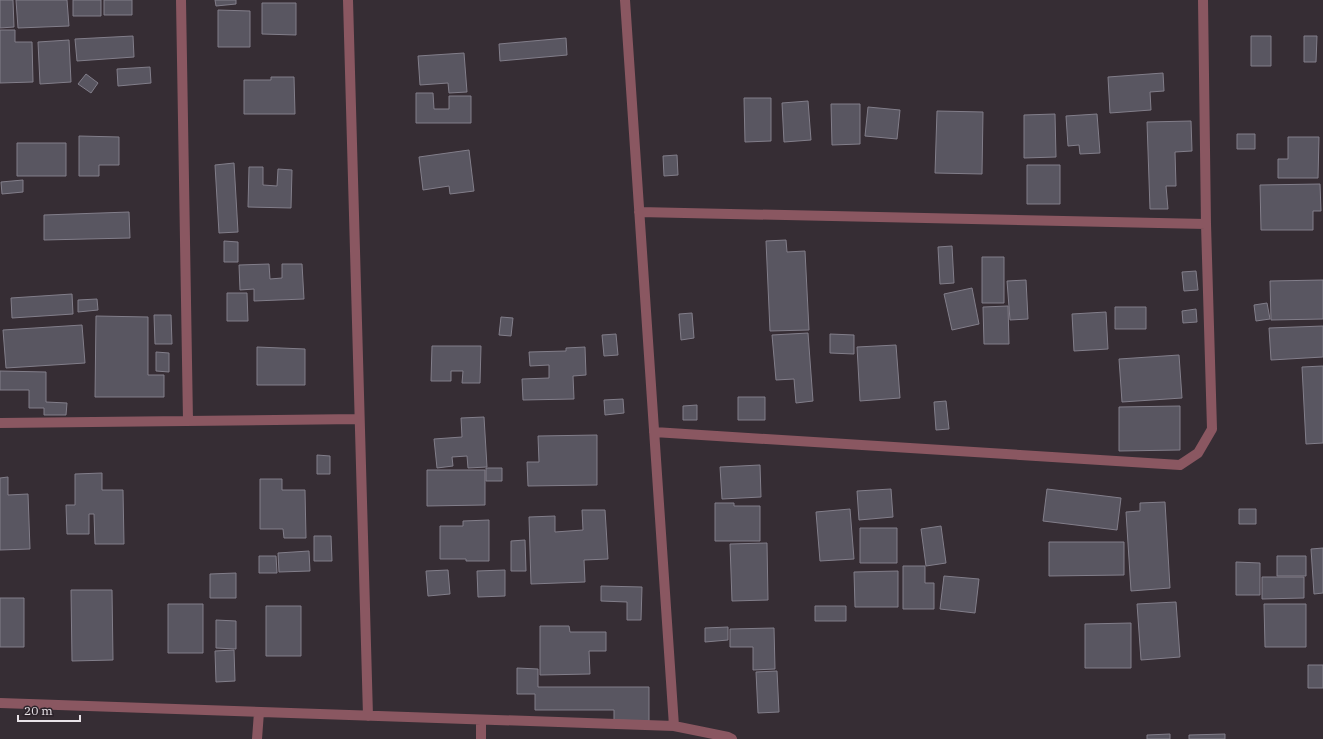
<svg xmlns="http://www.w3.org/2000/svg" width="1323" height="739" font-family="'IBM Plex Serif',serif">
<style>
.building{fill:#595661;stroke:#827e8a}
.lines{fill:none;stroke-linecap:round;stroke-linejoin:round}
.street{stroke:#8a5761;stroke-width:10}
</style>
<rect width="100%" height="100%" fill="#362d34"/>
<!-- building -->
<path class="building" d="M0 0H13L14 27 0 28Z
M16 0H67L69 26 18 28Z
M73 0H101V16H73Z
M104 0H132V15H104Z
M215 0H236V4L216 6Z
M262 3H296V35L262 34Z
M218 10 250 11V47H218Z
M0 30H15V42H32L33 82 0 83Z
M133 36 134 57 77 61 75 39Z
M1251 36H1271V66H1251Z
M1304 36H1317L1316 62H1304Z
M566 38 567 55 500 61 499 44Z
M69 40 71 82 40 84 38 42Z
M464 53 467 92 449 93 448 83 420 85 418 56Z
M150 67 151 83 118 86 117 69Z
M1163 73 1164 91 1150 92 1151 110 1110 113 1108 77Z
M86 74 98 83 91 93 78 84Z
M271 77H294L295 114H244V80H271Z
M416 93H433L434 109H449V96H471V123H416Z
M744 98H771V141L745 142Z
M808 101 811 140 784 142 782 103Z
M831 104H860V144L832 145Z
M868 107 900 110 897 139 865 136Z
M937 111 983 112 982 174 935 173Z
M1055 114 1056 157 1024 158V115Z
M1097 114 1100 153 1080 154 1079 145 1068 146 1066 116Z
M1191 121 1192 151 1175 152 1176 186H1166L1168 209H1150L1147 122Z
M1237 134H1255V149H1237Z
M79 136 119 137V165H99V176H79Z
M1288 137H1319L1318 178H1278V159H1288Z
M17 143H66V176H17Z
M469 150 474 191 450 194 449 186 423 190 419 157Z
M677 155 678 175 664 176 663 156Z
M234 163 238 232 219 233 215 165Z
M1027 165H1060V204H1027Z
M249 167H263V185L277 186 278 169 292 170 291 208 248 207Z
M23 180V192L2 194 1 182Z
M1320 184 1321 211H1313V230H1261L1260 185Z
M129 212 130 238 44 240V215Z
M786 240 787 252 805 251 809 330 770 331 766 241Z
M224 241 238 242V262H224Z
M952 246 954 283 940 284 938 247Z
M982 257H1004V303H982Z
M269 264 270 279 282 278V264H302L304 299 254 301V289L240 290 239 265Z
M1196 271 1198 290 1184 291 1182 272Z
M1026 280 1028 319 1010 320 1007 281Z
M1323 280V319L1271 320 1270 281Z
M972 288 979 324 952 330 944 294Z
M227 293H247L248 321H227Z
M72 294 73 314 12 318 11 298Z
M97 299 98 310 78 312V300Z
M1267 303 1270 319 1256 321 1254 305Z
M1008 306 1009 344H984L983 307Z
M1115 307H1146V329H1115Z
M1196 309 1197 322 1183 323 1182 311Z
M1106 312 1108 349 1074 351 1072 314Z
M692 313 694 338 681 340 679 314Z
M154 315H171L172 344H155Z
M96 316 148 317V375H164V397H95Z
M501 317 513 318 511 336 499 335Z
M82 325 85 363 6 368 3 330Z
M1323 326V357L1271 360 1269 328Z
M808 333 813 401 796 403 794 379 776 380 772 335Z
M616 334 618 355 604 356 602 335Z
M830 334 854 335V354L830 353Z
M896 345 900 398 860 401 857 347Z
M432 346H481L480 383H462L463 371H451V381H431Z
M257 347 305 349V385H257Z
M585 347 586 375 573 376 574 399 523 400 522 379 549 378V365L530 366 529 352 566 351V348Z
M156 352 169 353V372L156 371Z
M1179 355 1182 398 1122 402 1119 359Z
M1323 366V443L1306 444 1302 367Z
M0 371 46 372V402L67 403 66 415H44V408H29V390H0Z
M738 397H765V420H738Z
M623 399 624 413 605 415 604 400Z
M946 401 949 429 936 430 934 402Z
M697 405V420H683V406Z
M1180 406V450L1119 451V407Z
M484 417 487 467 468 468 467 456 452 457 453 466 437 468 434 439 462 437 461 418Z
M597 435V485L528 486 527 462H539L538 436Z
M317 455 330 456V474H317Z
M760 465 761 497 722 499 720 467Z
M486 468H502V481H486Z
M427 470H485V505L427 506Z
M102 473V490H123L124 544H95L94 514H89V534H67L66 505H75V474Z
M8 477V495L28 494 30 549 0 550V478Z
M260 479H282V490H305L306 538H284L283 529H260Z
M891 489 893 517 859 520 857 491Z
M1047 489 1121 498 1117 530 1043 521Z
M1165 502 1170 588 1131 591 1126 512 1140 511V503Z
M715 503H734V506H760V541H715Z
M850 509 854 559 820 561 816 512Z
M1239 509H1256V524H1239Z
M582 510H605L608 559 584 560 585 582 531 584 529 517 555 516V532L583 530Z
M489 520V561H466V559H440V526H463V521Z
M941 526 946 563 926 566 921 529Z
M860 528H897V563H860Z
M314 536H331L332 561H314Z
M525 540 526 571H511V541Z
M1049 542H1124V575L1049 576Z
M767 543 768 600 732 601 730 544Z
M1323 548V593L1314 594 1311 549Z
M309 551 310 571 279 572 278 553Z
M259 556H276L277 573H259Z
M1277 556H1306V576H1277Z
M1236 562 1260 563V595H1236Z
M903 566H925V583H934V609H903Z
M448 570 450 594 428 596 426 571Z
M505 570V596L478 597 477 571Z
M898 571V607H855L854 572Z
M236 573V598H210V574Z
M944 576 979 579 975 613 940 609Z
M1262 577H1304V598L1262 599Z
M601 586 642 587 641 620H627V602L601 601Z
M71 590H112L113 660 72 661Z
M0 598H24V647H0Z
M1176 602 1180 657 1141 660 1137 604Z
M168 604H203V653H168Z
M1264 604H1306V647H1265Z
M266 606H301V656H266Z
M815 606H846V621H815Z
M216 620 236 621V649L216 648Z
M1131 623V668H1085V624Z
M540 626H569L570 632H606V651H589L590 674 540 675Z
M728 627V640L705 642V628Z
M774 628 775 669 753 670V647H730V629Z
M234 650 235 681 216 682 215 651Z
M1308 665H1323V688H1308Z
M517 668 538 669V687H649V721L614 720V710H535V694H517Z
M777 671 779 712 758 713 756 672Z
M1170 734V739H1147V735Z
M1225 734V739H1189V735Z"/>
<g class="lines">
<!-- street -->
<path class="street" d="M181 0 188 421
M348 0 368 716
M625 0 674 726
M639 212 1206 224
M0 423 359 419
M654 432 1180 465 1198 453 1212 429 1206 224 1203 0
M0 703 674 726 728 737 732 739
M257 739 259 712
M481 739V720"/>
</g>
<!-- scale -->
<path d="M18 715v6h62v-6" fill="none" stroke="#e9e3e8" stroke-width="2"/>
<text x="24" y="715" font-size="12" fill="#e9e3e8" stroke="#2c232a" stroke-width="3" paint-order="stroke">20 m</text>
</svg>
